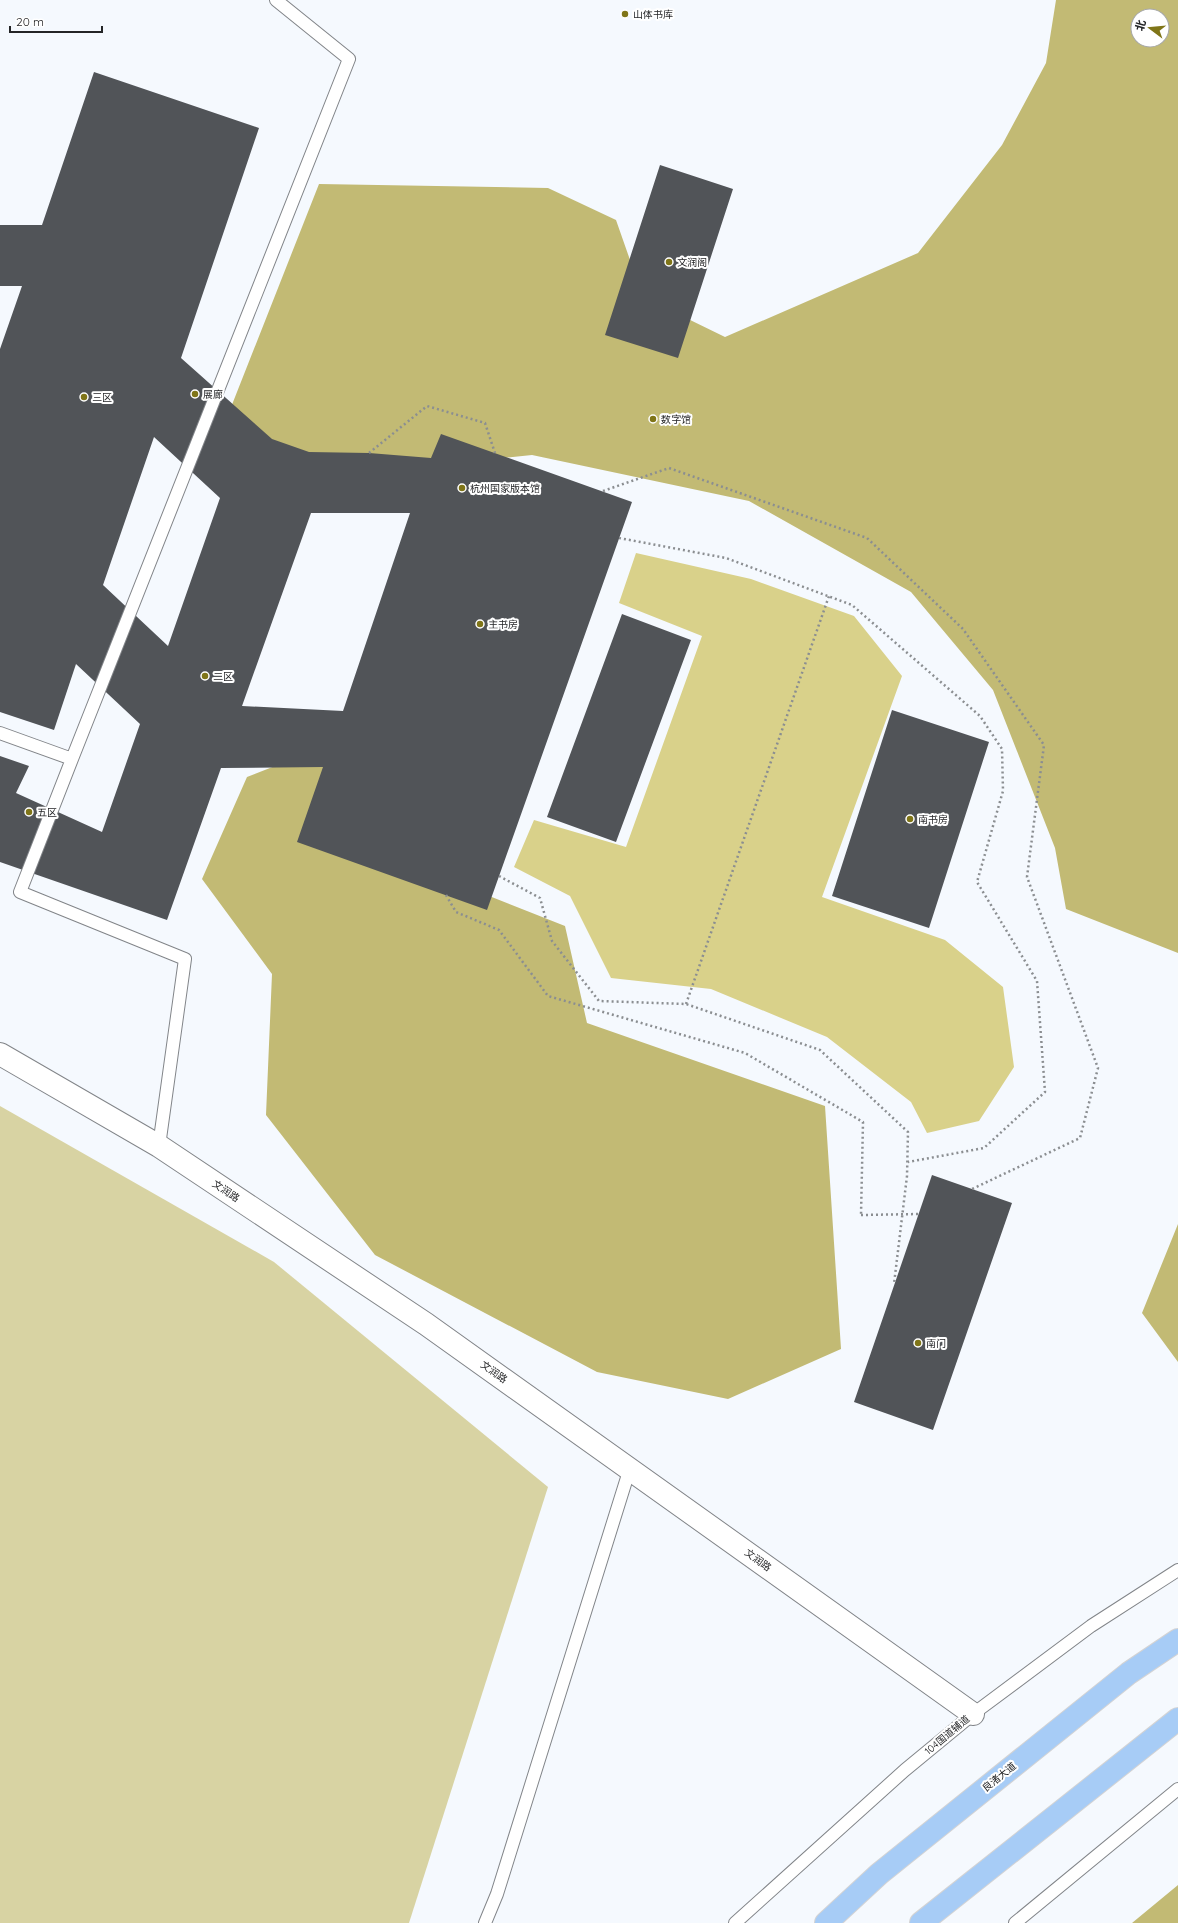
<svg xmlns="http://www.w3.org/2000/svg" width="1178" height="1923" font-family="Quicksand,'Noto Sans SC',sans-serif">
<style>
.green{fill:#d8d3a3}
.forest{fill:#c2ba74;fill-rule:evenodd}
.water{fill:#d9d18a}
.building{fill:#515458;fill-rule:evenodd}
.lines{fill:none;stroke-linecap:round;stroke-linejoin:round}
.lane-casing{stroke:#828589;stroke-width:14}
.secondary-casing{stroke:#828589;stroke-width:24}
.highway-casing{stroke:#d3d3d4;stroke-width:24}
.path{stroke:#8b8e91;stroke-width:2.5;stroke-dasharray:2 3;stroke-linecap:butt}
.lane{stroke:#fff;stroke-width:12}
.secondary{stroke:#fff;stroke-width:22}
.highway{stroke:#a7ccf6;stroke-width:22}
.path-bridge{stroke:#8b8e91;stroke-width:2.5;stroke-dasharray:2 3;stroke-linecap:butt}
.poi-dot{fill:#7f7518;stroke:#fff;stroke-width:1.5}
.labels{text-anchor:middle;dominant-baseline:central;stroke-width:4;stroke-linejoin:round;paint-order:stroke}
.poi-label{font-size:10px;fill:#242527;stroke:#fff;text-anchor:start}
.street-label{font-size:10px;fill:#242527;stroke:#fff}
</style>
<rect width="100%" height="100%" fill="#f5f9fe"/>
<!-- green -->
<path class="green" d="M0 1106 274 1262 548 1487 409 1923H0Z"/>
<!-- forest -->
<path class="forest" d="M1056 0H1178V953L1066 909 1055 848 993 690 911 592 749 501 532 455 393 469 211 458 319 184 548 188 616 220 643 297 725 337 918 253 1002 145 1046 63ZM1138 16H1162V40H1138Z
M321 748 411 865 565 926 587 1023 825 1106 841 1349 728 1399 597 1372 375 1255 266 1115 272 974 202 879 247 777Z
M1178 1224V1362L1142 1313Z
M1178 1885V1923H1132Z"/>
<!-- water -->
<path class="water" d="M636 553 751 579 854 616 902 676 822 897 945 940 1003 987 1014 1067 979 1121 927 1133 911 1102 827 1037 711 989 611 978 570 896 514 867 534 820 626 847 702 636 619 603Z"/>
<!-- building -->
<path class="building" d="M94 72 259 128 181 358 272 439 309 452 369 453 431 458 441 434 632 502 487 910 297 842 323 767 221 768 167 920 0 862V756L29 766 16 793 102 832 140 724 76 664 54 730 0 712V349L22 286H0V225H42ZM154 437 220 498 168 646 103 585ZM311 513H410L343 711 242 706Z
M660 165 733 189 678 358 605 335Z
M622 614 691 640 616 842 547 817Z
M892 710 989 742 929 928 832 896Z
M932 1175 1012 1203 933 1430 854 1402Z"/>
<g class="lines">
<!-- lane casing -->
<g class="lane-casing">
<path id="lane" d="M0 733 72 759 20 892 185 959 159 1146
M72 759 349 59 276 0
M485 1923 497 1894 630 1468
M735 1923 905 1770 973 1714 1091 1626 1178 1570
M1015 1923 1178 1789"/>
</g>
<!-- secondary casing -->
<g class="secondary-casing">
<path id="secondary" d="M0 1054 159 1146 426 1324 973 1714"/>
</g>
<!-- highway casing -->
<g class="highway-casing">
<path id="highway" d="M826 1923 879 1874 1129 1673 1178 1640
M921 1923 1178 1719"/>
</g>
<!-- path -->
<path class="path" d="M369 453 427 406 485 423 495 453
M603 491 669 468 867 538 963 629 1044 745 1027 877 1098 1068 1080 1138 972 1189
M619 538 726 558 852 605 980 716 1002 749 1003 791 977 882 1037 981 1045 1092 984 1148 908 1162
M499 876 540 898 552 941 599 1001 686 1004 820 1050 908 1132 907 1176 894 1284
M446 895 456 912 499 930 548 996 745 1053 863 1122 861 1215
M686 1004 829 596"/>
<!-- lane -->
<use href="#lane" class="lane"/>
<!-- secondary -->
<use href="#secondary" class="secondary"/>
<!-- highway -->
<use href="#highway" class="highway"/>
<!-- path-bridge -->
<path class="path-bridge" d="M861 1215 919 1214"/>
</g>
<!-- markers -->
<g class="poi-dot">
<circle cx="625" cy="14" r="4"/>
<circle cx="669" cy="262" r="4"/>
<circle cx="195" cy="394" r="4"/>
<circle cx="84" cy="397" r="4"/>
<circle cx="653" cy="419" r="4"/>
<circle cx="462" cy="488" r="4"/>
<circle cx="480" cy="624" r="4"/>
<circle cx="205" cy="676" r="4"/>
<circle cx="29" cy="812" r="4"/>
<circle cx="910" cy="819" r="4"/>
<circle cx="918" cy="1343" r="4"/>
</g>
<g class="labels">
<!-- poi labels -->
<g class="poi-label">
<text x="633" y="14">山体书库</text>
<text x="677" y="262">文润阁</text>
<text x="203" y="394">展廊</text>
<text x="92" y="397">三区</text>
<text x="661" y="419">数字馆</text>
<text x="470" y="488">杭州国家版本馆</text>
<text x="488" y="624">主书房</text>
<text x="213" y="676">二区</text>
<text x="37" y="812">五区</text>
<text x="918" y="819">南书房</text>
<text x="926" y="1343">南门</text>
</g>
<!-- street labels -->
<g class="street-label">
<text transform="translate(226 1191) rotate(34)">文润路</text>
<text transform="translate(494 1372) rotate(35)">文润路</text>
<text transform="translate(758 1560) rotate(36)">文润路</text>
<text transform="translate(947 1735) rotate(-40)">104国道辅道</text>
<text transform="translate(999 1777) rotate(-39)">良渚大道</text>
</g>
</g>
<!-- north arrow -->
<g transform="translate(1150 28) rotate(286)"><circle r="19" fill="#ffffff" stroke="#a7a8a9"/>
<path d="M0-3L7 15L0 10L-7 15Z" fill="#7f7518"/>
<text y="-6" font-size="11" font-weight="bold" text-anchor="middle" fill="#242527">北</text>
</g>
<!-- scale -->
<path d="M10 26v6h92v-6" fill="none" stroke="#242527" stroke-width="2"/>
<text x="16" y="26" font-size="12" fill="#242527" stroke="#ffffff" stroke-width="3" paint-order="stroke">20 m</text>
</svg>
